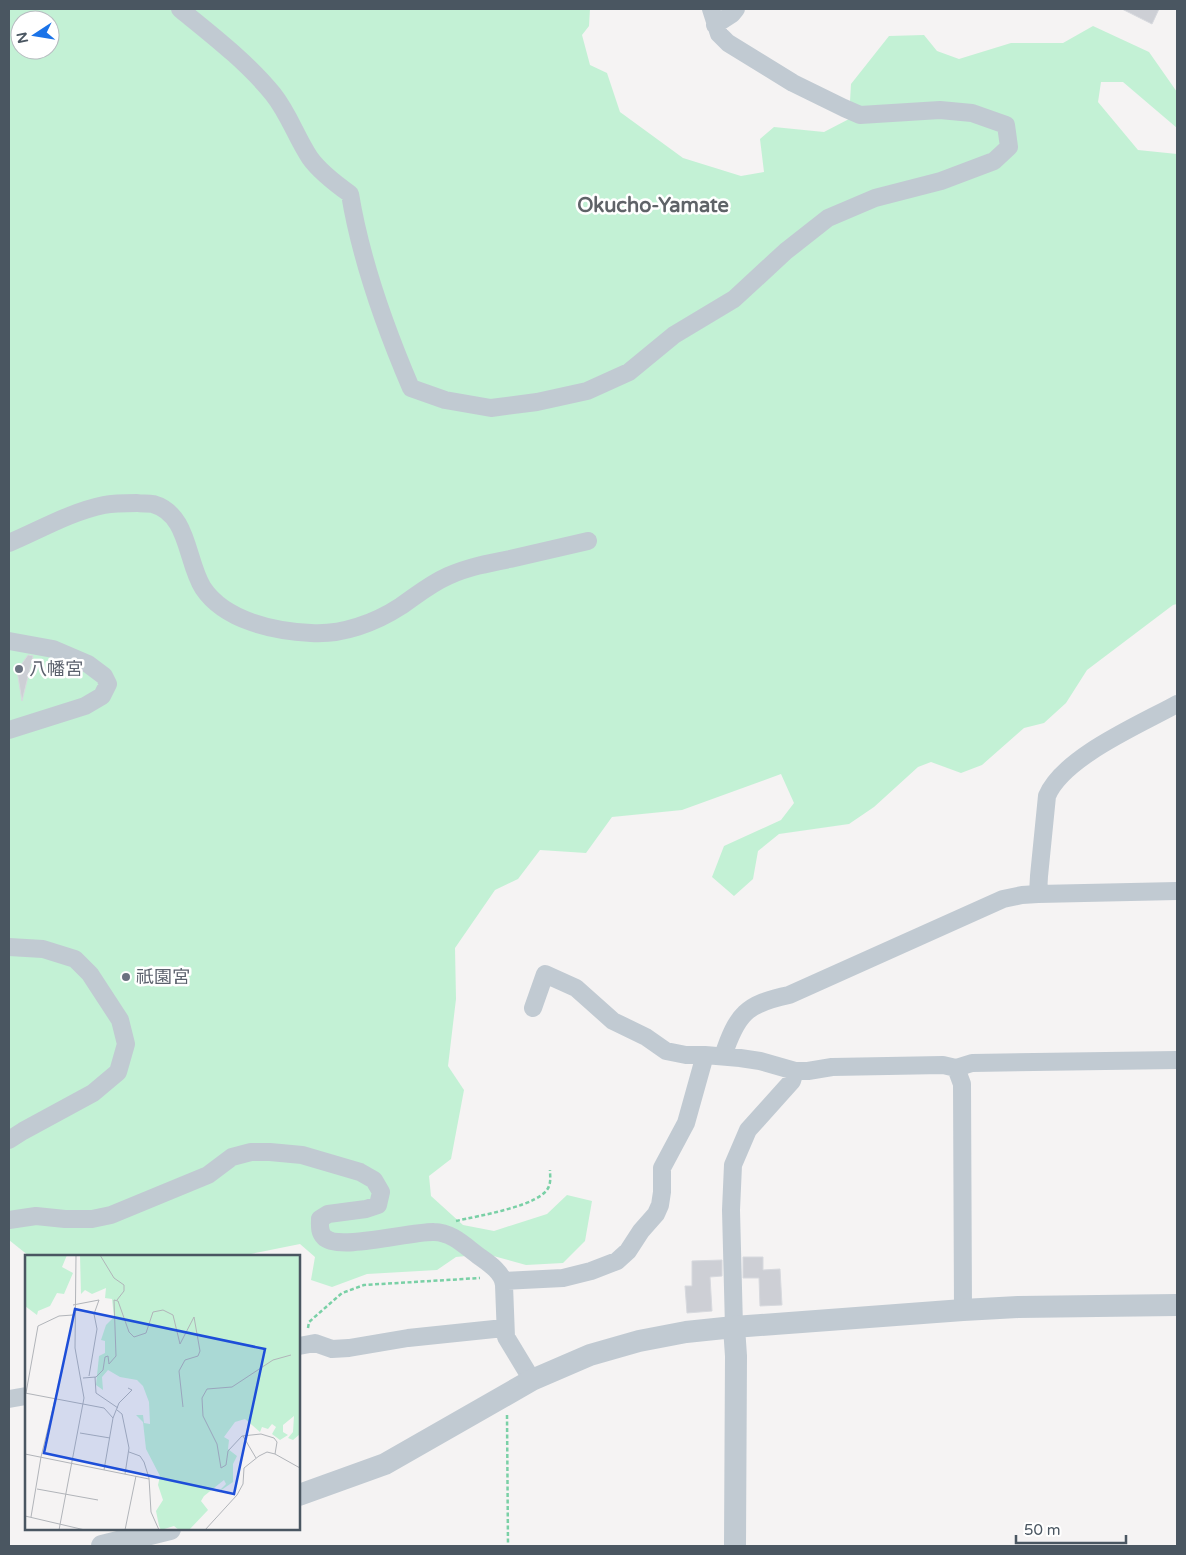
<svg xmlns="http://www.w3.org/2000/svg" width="1186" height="1555" font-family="'Varela Round','Noto Sans JP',sans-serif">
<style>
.green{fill:#c3f1d5;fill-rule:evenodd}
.building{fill:#cdcfd5;stroke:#d7d9de}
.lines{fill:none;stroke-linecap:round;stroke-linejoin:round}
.path{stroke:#7ad0a6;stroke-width:2.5;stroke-dasharray:4 2.5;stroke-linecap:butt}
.minor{stroke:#c1cad2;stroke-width:18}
.tertiary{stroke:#c1cad2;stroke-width:22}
.worship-dot{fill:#6b7280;stroke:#fff;stroke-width:2}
.labels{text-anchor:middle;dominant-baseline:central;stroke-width:5;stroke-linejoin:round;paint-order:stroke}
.worship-label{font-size:18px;fill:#5b616d;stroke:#fff;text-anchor:start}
.quarter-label{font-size:20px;font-weight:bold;fill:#5f6368;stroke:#fff}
.inset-road{fill:none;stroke:#b1b4b9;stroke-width:1}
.view{fill:#1d4ed8;fill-opacity:0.15;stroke:#1d4ed8;stroke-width:2.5}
.inset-edge{fill:none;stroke:#4a5661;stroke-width:2.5}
</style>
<rect width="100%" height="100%" fill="#f5f3f3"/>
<path class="green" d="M9 9H590L589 26 582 35 590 65 607 73 620 112 683 158 741 176 764 172 760 139 774 127 824 132 849 119 851 84 889 36 924 35 937 51 959 59 1011 43H1063L1093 26 1149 52 1177 92V128L1123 82H1101L1098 102 1138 150 1177 154V604L1173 605 1087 670 1066 703 1044 723 1024 728 982 765 961 773 931 762 918 767 874 807 849 824 779 834 758 851 753 879 734 896 712 877 724 846 781 820 794 803 781 774 682 810 612 817 586 853 540 850 518 879 495 890 455 948 456 999 448 1066 464 1090 451 1159 429 1176 431 1196 463 1225 494 1231 547 1214 567 1195 592 1201 585 1241 563 1263 526 1265 486 1254 456 1257 437 1270 367 1274 332 1287 311 1280 315 1257 300 1244 241 1256H29L9 1240ZM20 20H50V50H20Z"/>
<path class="building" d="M1122 9H1159L1152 24Z
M28 655 33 656 22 701 16 664 21 665Z
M743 1257H763V1270L780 1269 782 1305 760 1306 759 1278H743Z
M722 1260V1276L710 1277 712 1311 687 1313 685 1286H692V1261Z"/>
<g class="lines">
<path class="path" d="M456 1221C476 1216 543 1206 549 1186 551 1181 550 1175 550 1170
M308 1328 309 1322 342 1293 364 1285 480 1278
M507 1415 508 1546"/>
<path class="minor" d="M180 9C212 35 247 62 273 94 289 114 296 137 310 158 320 172 336 184 350 194 361 261 384 325 411 388L445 400 491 408 537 402 587 391 629 372 674 335 734 299 786 251 828 218 875 198 941 181 994 161 1009 147 1006 125 972 113 940 110 860 115 844 108 793 83 728 43 719 34 711 9
M715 25 732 14 736 9
M9 543C40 530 70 512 104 505 114 503 126 503 137 503 142 504 148 503 153 504 189 514 186 561 203 588 225 621 274 631 311 633 342 635 375 623 401 606 417 595 430 584 448 576 468 567 489 563 510 559 536 553 562 547 588 541
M9 641 53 649 88 664 104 676 108 684 102 696 85 706 9 730
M1038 894 1039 876 1047 796C1063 757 1141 724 1177 704
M9 947 43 949 75 959 90 974 120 1020 126 1044 118 1072 93 1093 23 1131 9 1140
M533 1008 545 974 576 988 613 1021 646 1037 666 1051 686 1055H705L740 1058 760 1061 795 1071H808L832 1067 943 1065 956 1068 972 1063 1177 1060
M723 1056C737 1014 746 1004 789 995L1003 899 1022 895 1038 894 1177 891
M956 1068 962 1084 963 1310
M9 1220 36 1216 65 1219H92L111 1215 208 1175 232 1157 251 1152H270L302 1155 360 1172 374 1180 381 1192 378 1205 366 1209 328 1214 320 1219C320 1226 319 1232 324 1237 338 1252 411 1231 434 1232 452 1232 466 1247 480 1257 490 1264 503 1273 504 1285L506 1337 532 1380
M504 1281 563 1278 591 1271 617 1261 628 1251 641 1231 656 1214 660 1205 662 1192V1168L686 1123 705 1055
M734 1327 731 1210 733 1165 748 1130 792 1081 795 1071
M299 1346 315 1343 332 1349 349 1348 408 1338 504 1328
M9 1399 26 1396"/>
<path class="tertiary" d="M734 1327 736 1356 735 1546
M299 1495 385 1464 532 1380 590 1355 639 1341 686 1332 734 1327 963 1310 1018 1307 1177 1305
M102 1546 170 1529"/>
</g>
<g class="worship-dot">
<circle cx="19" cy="669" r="5"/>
<circle cx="126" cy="977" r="5"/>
</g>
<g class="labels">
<g class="worship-label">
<text x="29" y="669">八幡宮</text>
<text x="136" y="977">祇園宮</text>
</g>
<g class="quarter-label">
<text x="653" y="206">Okucho-Yamate</text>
</g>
</g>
<g transform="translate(25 1255)">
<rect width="275" height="275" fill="#f5f3f3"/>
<path d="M0 0H42L37 12 48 18 39 39 32 38 25 51 13 56 12 60 0 51ZM55 0H275V179L268 185 263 183 268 177 269 161 258 170V177L263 180 255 185 247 179 251 172 247 169 243 174 237 172 235 177 220 164 210 167 199 182 204 185 203 194 212 201 208 209V227L192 238 201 229 199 225 179 241 176 246 183 255 164 275H154L149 271 136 275 134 271 131 256 138 245 133 230 135 221 121 194 118 167 111 160H118L119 168 125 169 124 147 118 131 112 125 95 122 83 115 77 122 78 135 71 130 74 101 80 98V86L76 85 81 70 89 62 87 44 80 43 81 33 67 39 60 35 56 39Z" fill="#c3f1d5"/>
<path class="inset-road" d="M75 0 89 23 99 30V36L92 45M48 50 74 45 69 59 72 74 64 121M70 122 71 138 93 153M58 123 71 122 78 115 80 102 83 101 84 109 91 101 89 45 93 46 104 77 109 82 121 78 128 57 138 55 148 60 155 89 169 62 175 96 173 101 160 105 154 116 158 152M0 138 79 153 88 163M1 138 13 71 34 61 48 60M92 155 97 159 104 193 100 219M55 178 85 183M218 181 231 203M104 197 115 201 119 207 124 223 126 257 134 275M0 199 124 224M250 199 252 187 249 183 236 179 217 181 203 196 201 210 196 213 192 189 178 161 177 143 182 134 207 132 248 105 266 100M79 215 88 163 94 148 107 135 103 133M12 234 73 245M0 261 60 275M6 262 16 202 37 116M34 275 59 143 50 93 51 0M100 275 111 221M180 275 212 240 218 229 219 213 234 201 242 197 250 199 275 213"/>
<path class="view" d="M50 54 240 94 209 239 19 198Z"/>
<rect width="275" height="275" class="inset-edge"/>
</g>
<rect width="1186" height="1555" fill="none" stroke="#4a5661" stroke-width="20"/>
<g transform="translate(35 35) rotate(258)"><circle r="24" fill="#ffffff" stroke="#b7bbc0"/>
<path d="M0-4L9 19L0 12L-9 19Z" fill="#1a73e8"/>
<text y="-8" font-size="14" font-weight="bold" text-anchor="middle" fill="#4a5661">N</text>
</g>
<path d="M1016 1535v8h110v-8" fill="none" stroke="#4a5661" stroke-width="2.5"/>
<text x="1024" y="1535" font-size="15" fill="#4a5661" stroke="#ffffff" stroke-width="4" paint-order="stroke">50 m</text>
</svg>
